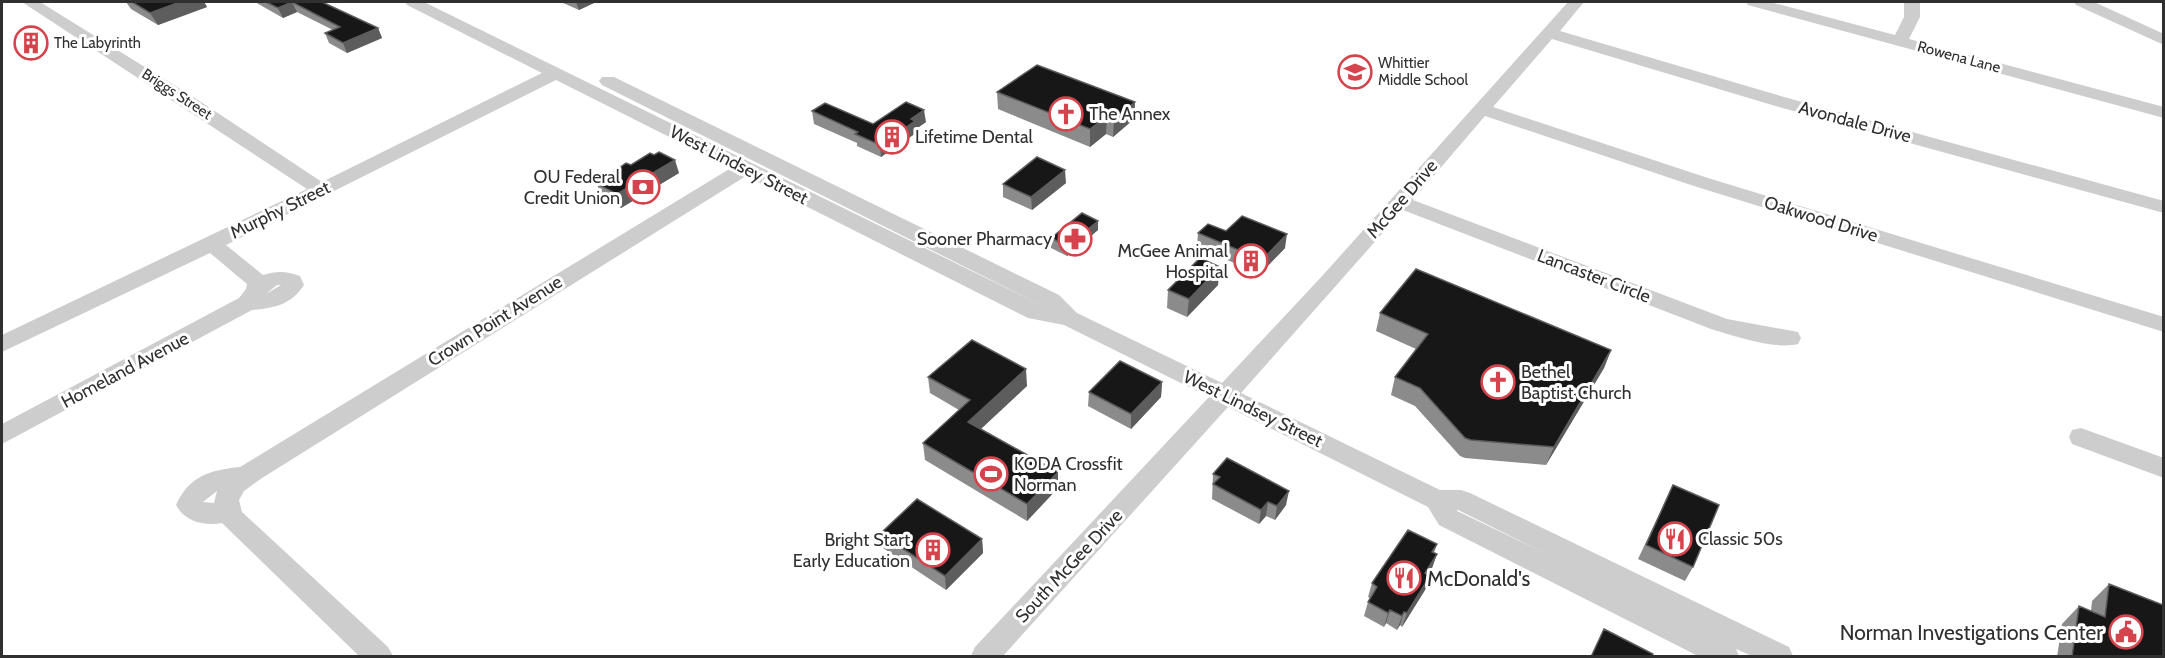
<svg xmlns="http://www.w3.org/2000/svg" width="2165" height="658" font-family="Cabin,sans-serif">
<style>
.lines{fill:none;stroke-linecap:round;stroke-linejoin:round}
.minor{fill:#cdcdcd;fill-rule:evenodd}
.wall{fill:#8b8b8b}
.shaded-wall{fill:#5d5d5d}
.building{fill:#171717;stroke:#5d5d5d;stroke-width:1.5}
.labels{text-anchor:middle;dominant-baseline:central;stroke-width:6;stroke-linejoin:round;paint-order:stroke}
.far-poi-label{font-size:15px;fill:#303030;stroke:#fff;text-anchor:start}
.far-street-label{font-size:15px;fill:#303030;stroke:#fff}
.poi-label{font-size:18px;fill:#303030;stroke:#fff;text-anchor:start}
.street-label{font-size:18px;fill:#303030;stroke:#fff}
.near-poi-label{font-size:21px;fill:#303030;stroke:#fff;text-anchor:start}
</style>
<rect width="100%" height="100%" fill="#fff"/>
<g class="lines">
<path class="minor" d="M22 2H40L198 100 322 182 542 73 407 5 405 2H424L1045 307 602 85 599 81 602 77H614L1059 295 1077 313 1222 383 1323 275 1568 2H1584L1560 31 1784 97 2164 201V213L1772 105 1552 39 1493 107 1708 178 2164 317V332L1694 186 1485 116 1413 200 1727 319 1798 332 1801 338 1798 344C1774 350 1735 336 1711 329L1403 210 1241 393 1440 490H1461L1470 493 1789 647 1793 656H1752L1736 649 1739 656H1698L1439 525 1428 507 1228 407 1003 656H971L975 647 1209 397 1064 325 1028 318 746 176 262 478 244 491 239 500 242 512 388 647 393 656H359L222 523C204 526 185 522 176 505 189 476 210 470 240 467L731 168 556 80 226 245 263 275C277 271 286 271 300 276L304 285C291 305 274 308 252 310L2 444V424L239 298 246 289 247 284 210 253 2 352V335L307 189ZM277 285H281L266 294ZM217 491 214 503 203 502ZM1457 510H1458L1549 555 1457 511Z
M1746 2H1770L1895 35 1904 17V2H1920V17L1909 39 2164 107V118L1748 5Z
M2074 2H2094L2164 34V45L2076 5Z
M2081 428 2164 458V478L2072 444 2069 437 2072 430Z"/>
</g>
<path class="wall" d="M126 2H204L207 7 158 25 131 9Z
M255 2H322L378 28 382 38 347 53 329 43 325 33 333 30 297 12 283 18Z
M561 2H596L579 10Z
M997 92 1135 102 1134 119 1113 137 1106 134 1090 147 998 109Z
M812 111 873 124 926 122 916 129V133L881 157 857 146V143L814 124Z
M631 165 679 173 621 208 601 197 597 184Z
M1066 183 1032 210 1003 197V184Z
M1098 221V230L1067 256 1051 248V238Z
M1198 233 1285 248 1260 274 1197 247Z
M1218 285 1187 317 1167 308 1168 290Z
M1380 313 1611 350 1604 368 1546 465 1465 458 1460 456 1415 406 1391 395 1395 377 1416 349 1376 331Z
M928 377 1027 386 981 429 1058 472V488L1027 521 925 460 923 443 959 410 930 393Z
M1162 382 1161 397 1131 429 1088 406 1089 392Z
M1213 474 1286 505 1275 520 1266 516 1259 524 1212 499Z
M1673 485 1693 567 1685 581 1638 559Z
M880 534 982 539 983 553 946 590 883 548Z
M1437 544 1434 553 1437 554 1432 568 1428 575 1430 576 1425 590 1402 627 1400 625 1397 630 1386 623 1384 627 1364 616 1368 602 1370 598 1368 597 1372 583Z
M2109 584 2163 657H2057L2062 624 2079 606 2091 611 2092 601Z"/>
<path class="shaded-wall" d="M180 2H204L207 7 158 25 150 13Z
M292 2 297 12 283 18 278 8Z
M576 2H596L579 10Z
M378 28 382 38 347 53 343 43Z
M1135 102 1134 119 1113 137 1114 119Z
M924 110 926 122 916 129V133L881 157 880 145 911 119Z
M1107 116 1106 134 1090 147V129Z
M675 160 679 173 621 208 617 194Z
M1065 170 1066 183 1032 210 1031 197Z
M1098 221V230L1067 256V246Z
M1287 234 1285 248 1260 274 1262 260Z
M1220 267 1218 285 1187 317 1189 299Z
M1611 350 1604 368 1546 465 1554 447Z
M1026 369 1027 386 970 439 968 422Z
M1162 382 1161 397 1131 429V414Z
M1058 472V488L1027 521V504Z
M1289 491 1286 505 1275 520 1277 506Z
M1268 502 1266 516 1259 524 1261 510Z
M982 539 983 553 946 590 945 576Z
M1437 554 1432 568 1420 587 1425 573Z
M1430 576 1425 590 1402 627 1407 613Z
M1390 610 1386 623 1384 627 1388 613Z
M1404 612 1400 625 1397 630 1402 616Z"/>
<path class="building" d="M132 2H180L150 13Z
M266 2H322L378 28 343 43 325 33 340 27 292 2 278 8Z
M1037 65 1135 102 1114 119 1107 116 1090 129 997 92Z
M906 102 924 110 911 119 915 121 880 145 855 134 858 132 812 111 825 103 873 124Z
M659 152 675 160 617 194 597 184 626 163 631 165 650 153 654 155Z
M1037 157 1065 170 1031 197 1003 184Z
M1082 213 1098 221 1067 246 1051 238Z
M1242 216 1287 234 1262 260 1198 233 1208 224 1226 231Z
M1200 258 1220 267 1189 299 1168 290Z
M1416 269 1611 350 1554 447 1471 440 1465 438 1420 388 1395 377 1428 334 1380 313Z
M972 340 1026 369 968 422 1058 472 1027 504 923 443 970 400 928 377Z
M1120 361 1162 382 1131 414 1089 392Z
M1227 458 1289 491 1277 506 1268 502 1261 510 1213 484 1220 477 1213 474Z
M1673 485 1719 505 1693 567 1646 545Z
M917 499 982 539 945 576 880 534Z
M1408 530 1437 544 1432 552 1437 554 1425 573 1430 576 1407 613 1404 612 1402 616 1390 610 1388 613 1368 602 1377 587 1372 583Z
M2109 584 2163 605V657H2072L2079 606 2105 617Z
M1604 629 1653 654 1651 657H1591Z"/>
<defs>
<g id="building-ring" transform="scale(1.725)"><circle r="9.5" fill="#fff" stroke="#d5444c" stroke-width="1.5"/><path d="M-4-6H4V6H1V3H-1V6H-4ZM-2.5-4.3h1.7v1.8h-1.7ZM.8-4.3h1.7v1.8H.8ZM-2.5-1h1.7V.8h-1.7ZM.8-1h1.7V.8H.8Z" fill="#d5444c"/></g>
<g id="school-ring" transform="scale(1.725)"><circle r="9.5" fill="#fff" stroke="#d5444c" stroke-width="1.5"/><path d="M0-5L7-2L0 1L-7-2ZM-4 1L0 2.5L4 1V4Q0 6-4 4Z" fill="#d5444c"/></g>
<g id="church-ring" transform="scale(1.725)"><circle r="9.5" fill="#fff" stroke="#d5444c" stroke-width="1.5"/><path d="M-1.2-6h2.4v3.5h3.3v2.4h-3.3V6h-2.4V-.1h-3.3v-2.4h3.3Z" fill="#d5444c"/></g>
<g id="bank-ring" transform="scale(1.725)"><circle r="9.5" fill="#fff" stroke="#d5444c" stroke-width="1.5"/><path d="M-6-4H6V4H-6ZM0-2.3a2.3 2.3 0 1 0 0 4.6a2.3 2.3 0 1 0 0-4.6Z" fill="#d5444c"/></g>
<g id="pharmacy-ring" transform="scale(1.725)"><circle r="9.5" fill="#fff" stroke="#d5444c" stroke-width="1.5"/><path d="M-2-6h4v4h4v4h-4v4h-4v-4h-4v-4h4Z" fill="#d5444c"/></g>
<g id="stadium-ring" transform="scale(1.725)"><circle r="9.5" fill="#fff" stroke="#d5444c" stroke-width="1.5"/><path d="M0-5a6.5 5 0 1 0 0 10a6.5 5 0 1 0 0-10ZM-3.5-1.8h7v3.6h-7Z" fill="#d5444c"/></g>
<g id="restaurant-ring" transform="scale(1.725)"><circle r="9.5" fill="#fff" stroke="#d5444c" stroke-width="1.5"/><path d="M-5-6h1v4h1v-4h1v4h1v-4h1v5L-1.5 .5V6h-2V.5L-5-1ZM5-6V6H3V1.5H1.5Q1.5-4 5-6Z" fill="#d5444c"/></g>
<g id="civic-ring" transform="scale(1.725)"><circle r="9.5" fill="#fff" stroke="#d5444c" stroke-width="1.5"/><path d="M-.6-6.5H3V-4.5H.6V-3L4-1V1h2V6H-6V1h2V-1L-.6-3ZM-1.2 2.5V6h2.4V2.5Z" fill="#d5444c"/></g>
</defs>
<g fill-rule="evenodd">
<use href="#building-ring" x="31" y="43"/>
<use href="#school-ring" x="1355" y="72"/>
<use href="#church-ring" x="1066" y="114"/>
<use href="#building-ring" x="892" y="137"/>
<use href="#bank-ring" x="643" y="187"/>
<use href="#pharmacy-ring" x="1075" y="239"/>
<use href="#building-ring" x="1251" y="261"/>
<use href="#church-ring" x="1498" y="382"/>
<use href="#stadium-ring" x="991" y="474"/>
<use href="#restaurant-ring" x="1675" y="539"/>
<use href="#building-ring" x="933" y="550"/>
<use href="#restaurant-ring" x="1404" y="578"/>
<use href="#civic-ring" x="2126" y="632"/>
</g>
<g class="labels">
<g class="far-poi-label">
<text x="54" y="43">The Labyrinth</text>
<text x="1378" y="63">Whittier<tspan x="1378" dy="17">Middle School</tspan></text>
</g>
<g class="far-street-label">
<text transform="translate(1959 57) rotate(15)">Rowena Lane</text>
<text transform="translate(177 94) rotate(33)">Briggs Street</text>
</g>
<g class="poi-label">
<text x="1089" y="114">The Annex</text>
<text x="915" y="137">Lifetime Dental</text>
<text x="620" y="177" text-anchor="end">OU Federal<tspan x="620" dy="21">Credit Union</tspan></text>
<text x="1052" y="239" text-anchor="end">Sooner Pharmacy</text>
<text x="1228" y="251" text-anchor="end">McGee Animal<tspan x="1228" dy="21">Hospital</tspan></text>
<text x="1521" y="372">Bethel<tspan x="1521" dy="21">Baptist Church</tspan></text>
<text x="1014" y="464">KODA Crossfit<tspan x="1014" dy="21">Norman</tspan></text>
<text x="1698" y="539">Classic 50s</text>
<text x="910" y="540" text-anchor="end">Bright Start<tspan x="910" dy="21">Early Education</tspan></text>
</g>
<g class="street-label">
<text transform="translate(1855 122) rotate(15)">Avondale Drive</text>
<text transform="translate(739 165) rotate(27)">West Lindsey Street</text>
<text transform="translate(1402 199) rotate(-49)">McGee Drive</text>
<text transform="translate(280 210) rotate(-26)">Murphy Street</text>
<text transform="translate(1821 219) rotate(17)">Oakwood Drive</text>
<text transform="translate(1594 276) rotate(21)">Lancaster Circle</text>
<text transform="translate(495 321) rotate(-32)">Crown Point Avenue</text>
<text transform="translate(125 370) rotate(-28)">Homeland Avenue</text>
<text transform="translate(1253 409) rotate(26)">West Lindsey Street</text>
<text transform="translate(1069 566) rotate(-47)">South McGee Drive</text>
</g>
<g class="near-poi-label">
<text x="1427" y="578">McDonald's</text>
<text x="2103" y="632" text-anchor="end">Norman Investigations Center</text>
</g>
</g>
<rect width="2165" height="658" fill="none" stroke="#303030" stroke-width="6"/>
</svg>
